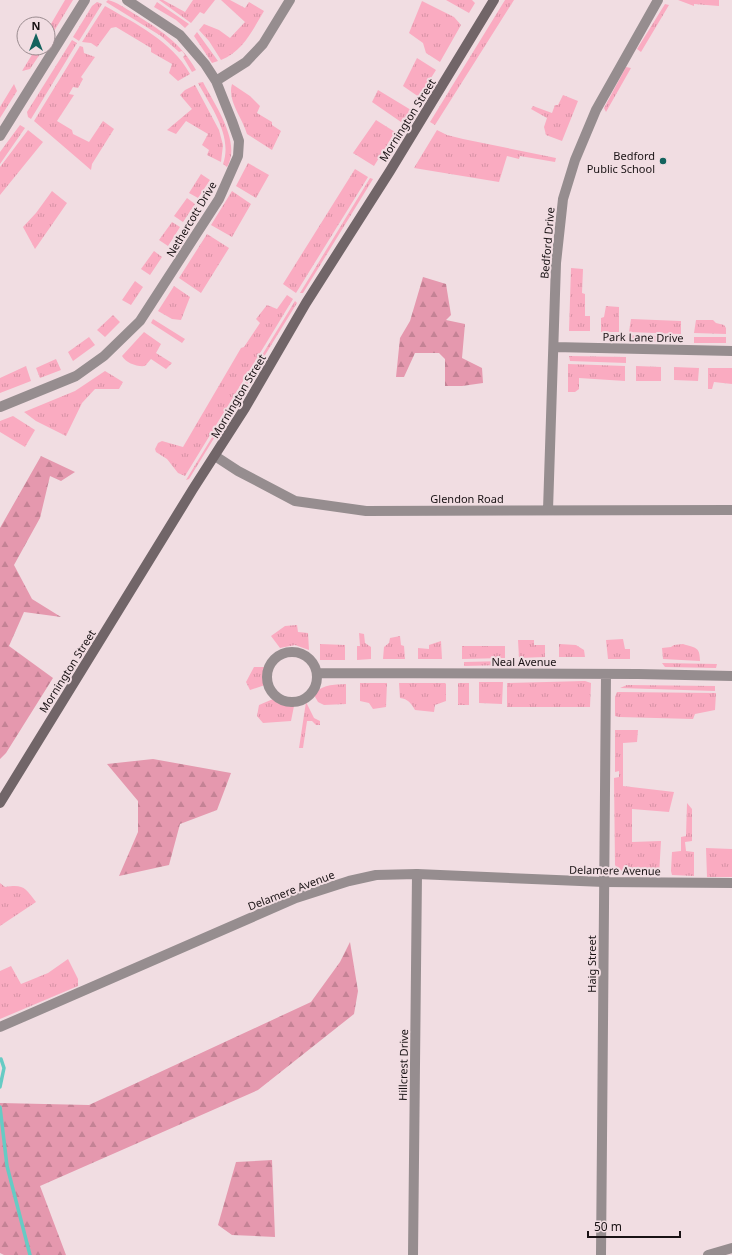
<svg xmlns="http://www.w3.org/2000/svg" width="732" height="1255" font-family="'Noto Sans',sans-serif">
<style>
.grass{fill:url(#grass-tufts)}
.forest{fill:url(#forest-firs)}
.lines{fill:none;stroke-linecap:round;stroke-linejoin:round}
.stream{stroke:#66cbc4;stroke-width:3.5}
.minor{stroke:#968d8f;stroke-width:10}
.tertiary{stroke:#968d8f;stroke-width:10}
.secondary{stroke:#716568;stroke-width:10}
.poi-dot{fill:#14635e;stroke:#f1dde2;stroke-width:1.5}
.labels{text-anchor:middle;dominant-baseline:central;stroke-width:4;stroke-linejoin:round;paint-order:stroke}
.street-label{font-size:11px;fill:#191214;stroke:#f1dde2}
.poi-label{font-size:11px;fill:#191214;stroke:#f1dde2;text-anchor:end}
</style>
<defs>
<pattern id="grass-tufts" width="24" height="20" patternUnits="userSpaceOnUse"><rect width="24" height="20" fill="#faabc1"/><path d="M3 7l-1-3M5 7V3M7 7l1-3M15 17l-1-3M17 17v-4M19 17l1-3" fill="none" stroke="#d692a5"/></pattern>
<pattern id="forest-firs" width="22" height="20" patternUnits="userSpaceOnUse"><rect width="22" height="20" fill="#e598ae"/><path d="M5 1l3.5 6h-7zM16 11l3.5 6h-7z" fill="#c48295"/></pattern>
</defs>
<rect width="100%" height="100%" fill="#f1dde2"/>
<path class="grass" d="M65 0H73L48 41V29Z
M108 0C117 2 125 8 133 13 159 29 181 43 196 70L192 72 183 57 185 55 182 51 179 52 161 36 106 2Z
M159 0H163L185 12 193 0H215L204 14 200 12 191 23Z
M221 0H230L245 8 249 2 264 11C252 31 243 51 221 60L209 41 199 30 204 24 219 30 230 38 245 22Z
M446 0H472L475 3 469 13Z
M505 0H514L435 125 430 122Z
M678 0H719V6L694 4V6Z
M422 1 454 17 461 25 440 62 426 53 423 43 409 33Z
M97 2 102 4 79 41 73 37 92 6Z
M157 2 189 24 185 28 176 20 154 7Z
M665 4 669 5 641 52 637 49Z
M105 6C136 24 172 41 190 74L178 81 169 73 172 64 151 52V48L116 27 111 28 97 47 91 43 82 42Z
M197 32 218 61 212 63 194 36Z
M72 40 77 43 31 119 28 117 27 112Z
M80 46 83 47 84 53 95 57 81 77 83 79 78 88 73 87 69 94 74 95 57 121 72 130 73 134 89 142 103 121 114 129 92 164 91 170 34 121Z
M36 48H44L30 69 22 71 33 53H36L38 50Z
M417 58 436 70 419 97 403 86Z
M626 67 631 68 606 112 604 108Z
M203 82C214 104 242 142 227 167L223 164C233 136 211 107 198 83Z
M14 84 17 91 0 118V107Z
M232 84 250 96 260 106 257 113 272 122V125L281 131 272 150 247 134C242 117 227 101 232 84Z
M195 85 219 130 223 145 221 162 207 155 209 150 202 145 208 134 186 121 176 134 167 130 192 109 180 95 185 90Z
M378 90 411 110 401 122 372 102Z
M563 95 578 101 562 141 546 135 544 127 547 118 531 109 533 106 552 113 555 105H558Z
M376 120 395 132 374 166 353 153Z
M20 125 25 128 0 164V152Z
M28 130 43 142 0 195V167Z
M437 130 447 135 463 139 556 158 555 162 520 156 519 159 507 156 499 182 414 168Z
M248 163 269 175 256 198 236 186Z
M355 169 368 177 296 293 283 284Z
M201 174 210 180 198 198 189 193Z
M370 178 373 179 303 293H300Z
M52 191 67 203 35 249 23 227 36 213Z
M232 191 251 204 232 237 211 225Z
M187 198 195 204 183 222 174 216Z
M172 222 180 227 168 246 159 240Z
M207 234 229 248 201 293 179 278Z
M154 251 162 257 150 275 141 269Z
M571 268 583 269 582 293 585 294V316H590V331H569Z
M135 281 143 287 131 305 122 300Z
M174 286 190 297 181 320 172 319 158 311Z
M287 295 293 299 185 476 178 473 167 459 156 452 155 449 158 443 162 441 183 447 241 348 244 347 260 323 256 319 267 305 277 309Z
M295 301 297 303 189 479 186 480Z
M606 306 619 307V332H601V318L604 317Z
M113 315 120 322 105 337 97 330Z
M153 319 185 339 182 343 151 323Z
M631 319 681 321V334L629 332Z
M696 320H713L716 323 724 325 726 328V334L694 333Z
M144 332 161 344 156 353 172 363 166 369 151 359 145 366C137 367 126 363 122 356Z
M630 335 682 337V342L629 341Z
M89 337 95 345 73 361 68 352Z
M694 337H726V343H694Z
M569 356 626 357V363L570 361Z
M56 359 61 370 40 378 36 368Z
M568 364 625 366V381L579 378V389L575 392H568Z
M26 366 31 381 0 393V378Z
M636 366 661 367V381H636Z
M674 367 699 368 698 381 674 380Z
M708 368H732V386V384L714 382 712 389H708Z
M105 371 123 382 119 389H95L82 403 66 436 36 421 24 412 75 391Z
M13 416 35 430 25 447 0 432V421Z
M297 625 298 632 308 633 309 650 295 645 280 648 271 636 285 626Z
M359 633 364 634 365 643 371 647V659L357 660V646H360Z
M400 636 401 645 404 646 405 659H383L384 647 389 643 390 638Z
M623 639 625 649H630V659H608L606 640Z
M518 640H534V645H545V657L519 658Z
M441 641 442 659H418V648L429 649V645Z
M320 644 345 645V660H320Z
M559 644 576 645 584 650 585 657H559Z
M683 644C695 648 700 646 700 661L663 659 662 648 671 647 674 645Z
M462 646H505V658L462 659Z
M505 661 504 665 464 666V662Z
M662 663 717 664 716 668 665 667Z
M254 667H265V685L250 690 246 682Z
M585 681 591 683 590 707H507V683Z
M479 682H503L502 704 479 703Z
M360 683H387L386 707 373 709 369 703 360 701Z
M399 683H445L446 684V701L435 705 434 712 415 710C411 703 408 699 400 698Z
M458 683H469V705H458Z
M346 684V704L324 705 318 702 314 695C322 684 333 685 346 684Z
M627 685 715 686V691L620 688Z
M617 692 716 693 715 710 695 714 693 719 619 717 615 716V697Z
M273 699 282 704 294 706 291 721 263 723 257 716 259 705Z
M306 702 314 718 320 721V725H316L312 721H307L303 748H299Z
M615 730H638L637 742 623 743V786L674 792 669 812 632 809V842L661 841 659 875C644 874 623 877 615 865L614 778 619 777V771L615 772Z
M687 803 692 809V841L685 842 686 851 694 852V876L672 875 671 871 672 852 681 851V837L686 836Z
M706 848 732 849V877H707Z
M0 883 5 887C24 884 25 888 36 902L0 926Z
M68 959 78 979V986L0 1019V971L11 966 21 984 48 973Z"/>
<path class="forest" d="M423 277 446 284 451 315 446 320 465 324 462 358 482 368 483 383 462 386H445V359L439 353H415L404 377H396L400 338 410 321Z
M41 456 75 472 61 481 50 476 40 518 14 565 32 599 61 617 24 612 9 646 53 678 6 753 0 759V528Z
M153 759 231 773 217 810 180 824 169 865 119 876 138 832V801L107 764Z
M350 942 358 991 354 1014 258 1090 40 1186 66 1255H4L0 1253V1103L89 1105 311 1002 340 962Z
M272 1160 275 1237 232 1235 218 1225 236 1162Z"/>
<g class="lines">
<path class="stream" d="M0 1087 4 1068 1 1059
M0 1107 7 1166 30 1255"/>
<path class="minor" d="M216 81 246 62 263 44 290 0
M0 136 85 0
M554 347 732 351
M0 407 76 376 104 356 140 321 219 199 238 156 239 141 232 121 216 81 205 64 180 35 127 0
M215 456 238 471 295 501 366 511 732 510
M548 510 556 263 563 199 575 160 596 110 658 0
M267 677a25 25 0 1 1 50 0a25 25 0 1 1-50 0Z
M317 673 638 674 732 676
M413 1255 417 874
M601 1255 606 674
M708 1255 732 1248"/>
<path class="tertiary" d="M0 1027 296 898 349 881 376 875 417 874 604 882 732 883"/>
<path class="secondary" d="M0 803 193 489 245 408 306 303 390 171 494 0"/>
</g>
<circle class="poi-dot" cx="663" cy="161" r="4"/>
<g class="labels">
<g class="street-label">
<text transform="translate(407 120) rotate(-58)">Mornington Street</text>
<text transform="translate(191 219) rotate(-59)">Nethercott Drive</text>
<text transform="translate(547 243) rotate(-85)">Bedford Drive</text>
<text transform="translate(643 337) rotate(1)">Park Lane Drive</text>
<text transform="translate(238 396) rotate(-59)">Mornington Street</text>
<text x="467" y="498">Glendon Road</text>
<text x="524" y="661">Neal Avenue</text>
<text transform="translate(67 671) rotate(-58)">Mornington Street</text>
<text transform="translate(615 870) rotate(1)">Delamere Avenue</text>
<text transform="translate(291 890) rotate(-21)">Delamere Avenue</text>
<text transform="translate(591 964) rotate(-90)">Haig Street</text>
<text transform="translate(403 1065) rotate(-89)">Hillcrest Drive</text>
</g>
<g class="poi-label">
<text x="655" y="155">Bedford<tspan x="655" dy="13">Public School</tspan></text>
</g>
</g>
<g transform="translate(36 36)"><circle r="19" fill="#f1dde2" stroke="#9b8c90"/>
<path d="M0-3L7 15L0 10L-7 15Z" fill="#14635e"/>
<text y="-6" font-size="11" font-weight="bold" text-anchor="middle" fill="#191214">N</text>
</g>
<path d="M588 1231v6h92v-6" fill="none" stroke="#191214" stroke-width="2"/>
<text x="594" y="1231" font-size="12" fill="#191214" stroke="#f1dde2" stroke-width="3" paint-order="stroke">50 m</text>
</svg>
